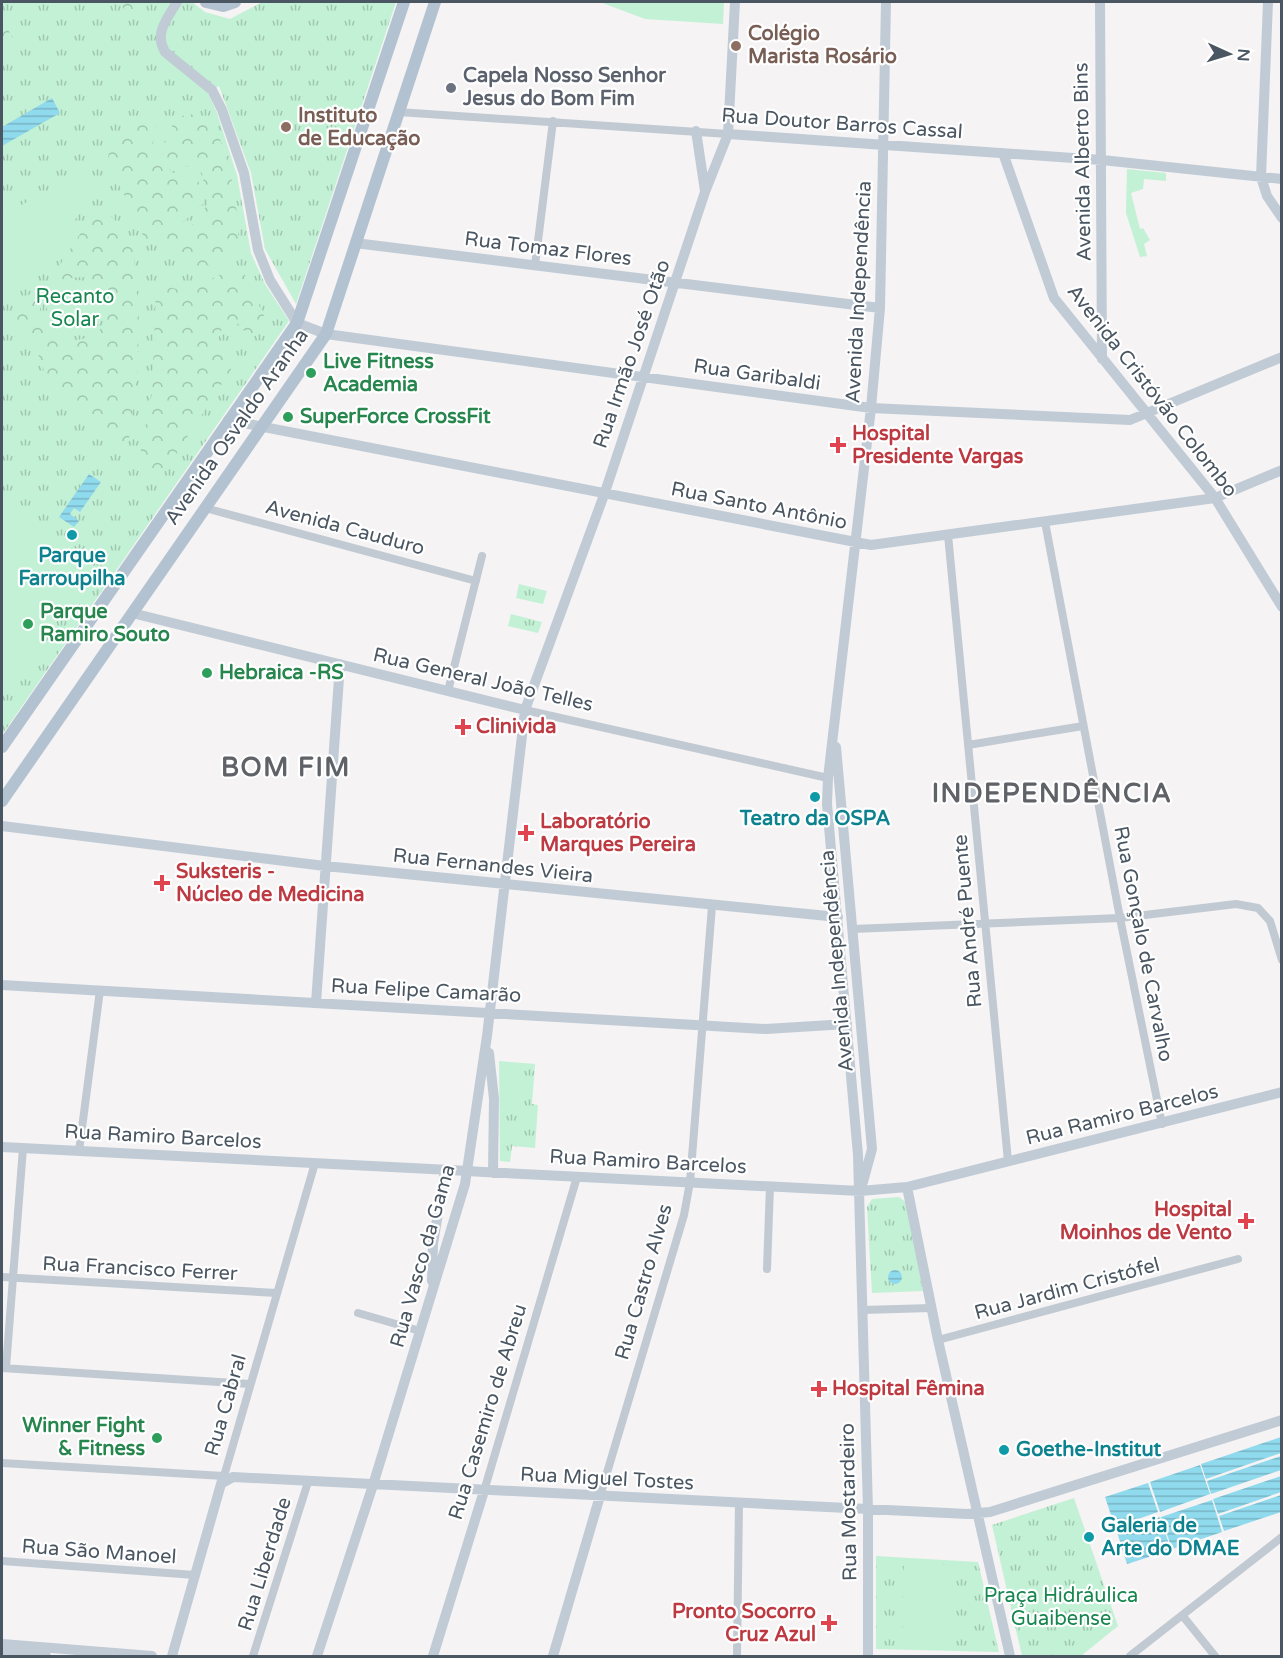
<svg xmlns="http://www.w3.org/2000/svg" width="1283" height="1658" font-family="'Varela Round',sans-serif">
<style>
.grass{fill:url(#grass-tufts)}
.forest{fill:url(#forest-crowns)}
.garden{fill:#c3f1d5}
.water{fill:url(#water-rules)}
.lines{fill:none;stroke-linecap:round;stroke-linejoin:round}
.street{stroke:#c1cad2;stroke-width:8}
.secondary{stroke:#c1cbd6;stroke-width:10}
.primary{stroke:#b3c2d1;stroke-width:12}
.secondary-bridge{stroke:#c1cbd6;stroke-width:10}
.education-dot{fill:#8d6e63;stroke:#fff;stroke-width:2}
.worship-dot{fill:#6b7280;stroke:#fff;stroke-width:2}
.leisure-dot{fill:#2e9e5b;stroke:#fff;stroke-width:2}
.health-dot{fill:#e0444e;stroke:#fff;stroke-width:2}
.culture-dot{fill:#0f9aa8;stroke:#fff;stroke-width:2}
.labels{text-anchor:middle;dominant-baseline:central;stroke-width:4.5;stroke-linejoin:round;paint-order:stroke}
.education-label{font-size:20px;font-weight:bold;fill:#785e54;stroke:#fff;text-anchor:start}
.worship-label{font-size:20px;font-weight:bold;fill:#5b616d;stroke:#fff;text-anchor:start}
.street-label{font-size:20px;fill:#4a5661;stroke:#fff}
.park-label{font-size:20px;fill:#17864f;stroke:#fff}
.leisure-label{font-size:20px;font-weight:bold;fill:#27864d;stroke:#fff;text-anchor:start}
.health-label{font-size:20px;font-weight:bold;fill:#be3a42;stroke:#fff;text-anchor:start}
.culture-label{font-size:20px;font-weight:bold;fill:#0d838f;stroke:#fff}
.district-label{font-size:26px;font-weight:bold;letter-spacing:1.5px;fill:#5f6368;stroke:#fff}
</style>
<defs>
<pattern id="grass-tufts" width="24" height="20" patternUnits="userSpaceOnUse" patternTransform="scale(1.5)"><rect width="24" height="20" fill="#c3f1d5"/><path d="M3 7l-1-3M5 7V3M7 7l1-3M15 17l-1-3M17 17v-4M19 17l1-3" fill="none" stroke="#a0c6b0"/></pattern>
<pattern id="forest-crowns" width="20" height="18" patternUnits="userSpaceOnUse" patternTransform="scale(1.5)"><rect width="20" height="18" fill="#c3f1d5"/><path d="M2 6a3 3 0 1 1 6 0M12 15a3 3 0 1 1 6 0" fill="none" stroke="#a0c6b0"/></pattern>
<pattern id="water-rules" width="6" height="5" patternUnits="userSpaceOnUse" patternTransform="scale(1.5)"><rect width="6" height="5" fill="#90daee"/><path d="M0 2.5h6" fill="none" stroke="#78b4c4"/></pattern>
</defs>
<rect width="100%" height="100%" fill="#f5f3f3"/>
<path class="grass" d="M2 2H192L205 12 230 19 262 2H396L296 304 265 249 251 173 219 86 208 93 217 113 237 175 251 253 265 284 289 321 2 735Z
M519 584 547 591 543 604 516 598Z
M511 614 542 622 538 633 508 626Z
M499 1061 535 1064 532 1104 538 1105 535 1148 512 1146 510 1162 500 1161Z
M899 1197 907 1203 923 1291 872 1293 867 1207 872 1199Z
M1074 1498 1118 1626 1081 1656H1022L992 1525Z
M876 1556 978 1562 999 1652 876 1649Z"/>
<path class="forest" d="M120 2H142L141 13 136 16 126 13Z
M2 26 7 28 15 42 12 52 2 58Z
M194 114C198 117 206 119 210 123 229 141 241 223 238 248L222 261 191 271 174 260 164 243 160 246 146 242 117 180 107 165 109 152 143 118H152L157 125 152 147 172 173 186 172 197 176 204 203 180 225H192L208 204 202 173 190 166 173 167 167 161 165 143 176 117Z
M95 211 110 214 134 252V276L139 307 138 368 128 446 124 453 113 449 46 376 35 346 14 320 13 310 40 284 47 288C45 296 39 305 40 314 50 361 128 339 104 292 100 284 90 278 82 277 74 277 66 280 58 279L56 271Z
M229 271 244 273 264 316 258 332 248 335 237 323 223 326 216 345 230 361 231 370 163 474 155 476 142 468 139 460 152 393 156 290 165 286 184 291Z"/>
<path class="garden" d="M600 2H724L723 24 645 19Z
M1127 169 1166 173V181L1144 179 1143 189 1131 193 1140 229 1143 228 1150 240 1144 244 1147 256 1140 257 1126 213Z
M84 170C85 177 86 186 85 193 75 235 37 282 2 304V216Z
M47 308a28 28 0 1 1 56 0a28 28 0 1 1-56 0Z
M2 511 49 533 63 549 74 597 7 692 2 688Z
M503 1079 528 1080 527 1097 502 1096Z
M904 1563 952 1565 951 1589 903 1588Z
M903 1592 950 1593V1618L902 1617Z
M903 1622 950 1624 949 1648 902 1646Z"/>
<path class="water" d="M52 98 60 113 2 146V127Z
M89 474 101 482 80 512 74 508 70 514 79 521 74 527 59 517Z
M888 1277a7 7 0 1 1 14 0a7 7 0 1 1-14 0Z
M1281 1437V1453L1206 1479 1201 1464Z
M1281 1456V1470L1211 1494 1207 1481Z
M1200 1465 1210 1494 1160 1512 1150 1482Z
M1281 1476V1492L1218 1514 1213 1499Z
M1148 1483 1158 1512 1115 1527 1105 1497Z
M1281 1495V1512L1224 1531 1219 1516Z
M1212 1500 1222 1532 1172 1549 1161 1517Z
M1160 1517 1171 1550 1127 1564 1117 1532Z"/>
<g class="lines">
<path class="street" d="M398 112 728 134
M535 265 553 121
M205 508 476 581
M1045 522 1120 918 1162 1124
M948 535 1008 1161
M448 691 482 556
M525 710 828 778
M968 745 1083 726
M853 929 1120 918 1236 904 1258 908 1270 921 1282 960
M79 1151 100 990
M767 1269 770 1186
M2 1277 277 1293
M863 1310 931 1308
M358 1313 420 1331
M938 1340 1238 1259
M2 1368 250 1384
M6 1368 23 1148
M2 1463 224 1476 315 1163
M484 1491 577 1177
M600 1496 684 1215 690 1182 712 906
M2 1561 195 1575
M1182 1615 1215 1656
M253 1656 308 1482
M737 1656 739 1503
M1130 1656 1282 1537"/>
<path class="secondary" d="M177 2C167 19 154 33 165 52L212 90 222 110 244 173 258 250 270 280 297 323 326 334 871 408 1130 420 1282 357
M1100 2 1102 359
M1268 2 1261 177 1267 196 1282 218
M696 131 705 191
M728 134 1102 160 1282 179
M1003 153 1054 298 1215 498 1282 607
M355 243 880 308
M228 420 871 545 1215 498 1282 470
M132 613 525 710
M836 747 872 1149 863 1182
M2 826 325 866 838 917
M2 985 766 1029 847 1024
M316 1003 340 664
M489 1053 494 1099 493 1173
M2 1147 450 1170
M484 1172 860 1191 907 1187 1282 1092
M907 1187 938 1340 1010 1656
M432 1281 433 1244 445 1170
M222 1483 233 1477 967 1514 990 1512 1282 1420
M2 1644 152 1656
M2 1654 46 1656
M172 1656 223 1477
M317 1656 373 1485 465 1184 487 1036 525 710 604 495 705 192 728 134 735 2
M433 1656 484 1491
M553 1656 600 1496
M868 1656V1510L858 1155 827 804 828 778 871 408 880 308 886 2"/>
<path class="primary" d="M206 2 223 6 235 2
M2 747 297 323 404 2
M2 801 326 334 435 2"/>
<path class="secondary-bridge" d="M450 1170 484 1172"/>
</g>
<g class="education-dot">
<circle cx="736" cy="46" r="6"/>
<circle cx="286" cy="127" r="6"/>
</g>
<circle class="worship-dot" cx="451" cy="88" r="6"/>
<g class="leisure-dot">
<circle cx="311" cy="373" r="6"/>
<circle cx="288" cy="417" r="6"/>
<circle cx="28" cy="624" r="6"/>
<circle cx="207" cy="673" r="6"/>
<circle cx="157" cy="1438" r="6"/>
</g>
<g class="health-dot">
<path d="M835 436h6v6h6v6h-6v6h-6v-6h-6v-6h6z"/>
<path d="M460 718h6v6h6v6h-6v6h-6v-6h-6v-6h6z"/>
<path d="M523 824h6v6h6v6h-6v6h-6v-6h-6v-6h6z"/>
<path d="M159 874h6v6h6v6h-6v6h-6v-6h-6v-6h6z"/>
<path d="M1243 1212h6v6h6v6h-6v6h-6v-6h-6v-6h6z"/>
<path d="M816 1380h6v6h6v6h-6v6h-6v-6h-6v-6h6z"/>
<path d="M826 1614h6v6h6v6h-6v6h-6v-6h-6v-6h6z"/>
</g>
<g class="culture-dot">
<circle cx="72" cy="535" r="6"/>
<circle cx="815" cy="797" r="6"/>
<circle cx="1004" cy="1450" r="6"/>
<circle cx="1089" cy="1537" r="6"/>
</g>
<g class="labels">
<g class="education-label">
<text x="748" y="34">Colégio<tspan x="748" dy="23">Marista Rosário</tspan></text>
<text x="298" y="116">Instituto<tspan x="298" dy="23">de Educação</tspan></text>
</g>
<g class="worship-label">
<text x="463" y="76">Capela Nosso Senhor<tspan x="463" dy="23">Jesus do Bom Fim</tspan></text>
</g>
<g class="street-label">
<text transform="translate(842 124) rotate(4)">Rua Doutor Barros Cassal</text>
<text transform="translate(1083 162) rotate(-91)">Avenida Alberto Bins</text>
<text transform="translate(548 249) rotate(7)">Rua Tomaz Flores</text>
<text transform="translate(859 292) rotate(-87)">Avenida Independência</text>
<text transform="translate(632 354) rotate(-71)">Rua Irmão José Otão</text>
<text transform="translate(757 375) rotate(8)">Rua Garibaldi</text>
<text transform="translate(1152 391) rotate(52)">Avenida Cristóvão Colombo</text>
<text transform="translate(237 427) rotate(-55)">Avenida Osvaldo Aranha</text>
<text transform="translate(759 506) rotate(11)">Rua Santo Antônio</text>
<text transform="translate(345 528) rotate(15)">Avenida Cauduro</text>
<text transform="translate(483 680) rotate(13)">Rua General João Telles</text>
<text transform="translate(493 866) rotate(6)">Rua Fernandes Vieira</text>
<text transform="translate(968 921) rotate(-95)">Rua André Puente</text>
<text transform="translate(1143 944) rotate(79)">Rua Gonçalo de Carvalho</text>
<text transform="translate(837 961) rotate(-95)">Avenida Independência</text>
<text transform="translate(426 991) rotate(3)">Rua Felipe Camarão</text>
<text transform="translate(1122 1115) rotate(-14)">Rua Ramiro Barcelos</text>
<text transform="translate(163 1137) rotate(3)">Rua Ramiro Barcelos</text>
<text transform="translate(648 1162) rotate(3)">Rua Ramiro Barcelos</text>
<text transform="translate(423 1256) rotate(-74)">Rua Vasco da Gama</text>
<text transform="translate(140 1269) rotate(3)">Rua Francisco Ferrer</text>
<text transform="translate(644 1282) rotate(-74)">Rua Castro Alves</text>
<text transform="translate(1067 1289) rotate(-15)">Rua Jardim Cristófel</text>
<text transform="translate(226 1405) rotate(-74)">Rua Cabral</text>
<text transform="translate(488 1412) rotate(-73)">Rua Casemiro de Abreu</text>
<text transform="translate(607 1479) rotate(3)">Rua Miguel Tostes</text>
<text transform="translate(849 1502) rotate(-91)">Rua Mostardeiro</text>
<text transform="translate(99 1552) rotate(4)">Rua São Manoel</text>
<text transform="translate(265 1564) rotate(-73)">Rua Liberdade</text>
</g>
<g class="park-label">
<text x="75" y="297">Recanto<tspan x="75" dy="23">Solar</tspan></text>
<text x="1061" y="1596">Praça Hidráulica<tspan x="1061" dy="23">Guaibense</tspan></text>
</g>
<g class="leisure-label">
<text x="323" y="362">Live Fitness<tspan x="323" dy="23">Academia</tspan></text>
<text x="300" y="417">SuperForce CrossFit</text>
<text x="40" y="612">Parque<tspan x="40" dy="23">Ramiro Souto</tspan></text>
<text x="219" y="673">Hebraica -RS</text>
<text x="145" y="1426" text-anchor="end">Winner Fight<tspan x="145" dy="23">&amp; Fitness</tspan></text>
</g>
<g class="health-label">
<text x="852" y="434">Hospital<tspan x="852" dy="23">Presidente Vargas</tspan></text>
<text x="476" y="727">Clinivida</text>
<text x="540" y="822">Laboratório<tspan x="540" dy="23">Marques Pereira</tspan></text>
<text x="176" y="872">Suksteris -<tspan x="176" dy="23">Núcleo de Medicina</tspan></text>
<text x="1232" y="1210" text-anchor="end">Hospital<tspan x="1232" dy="23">Moinhos de Vento</tspan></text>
<text x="832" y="1389">Hospital Fêmina</text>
<text x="816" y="1612" text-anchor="end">Pronto Socorro<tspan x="816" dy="23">Cruz Azul</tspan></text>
</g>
<g class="culture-label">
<text x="72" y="556">Parque<tspan x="72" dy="23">Farroupilha</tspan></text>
<text x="815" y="819">Teatro da OSPA</text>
<text x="1016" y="1450" text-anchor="start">Goethe-Institut</text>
<text x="1101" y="1526" text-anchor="start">Galeria de<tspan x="1101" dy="23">Arte do DMAE</tspan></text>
</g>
<g class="district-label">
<text x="286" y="767">BOM FIM</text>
<text x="1052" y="793">INDEPENDÊNCIA</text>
</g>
</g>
<rect width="1283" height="1658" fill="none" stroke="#4a5661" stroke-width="6"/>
<g transform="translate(1229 54) rotate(94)" stroke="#ffffff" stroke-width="4.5" paint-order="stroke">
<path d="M0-4.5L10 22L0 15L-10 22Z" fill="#4a5661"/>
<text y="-9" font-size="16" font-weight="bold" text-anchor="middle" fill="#4a5661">N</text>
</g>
</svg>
